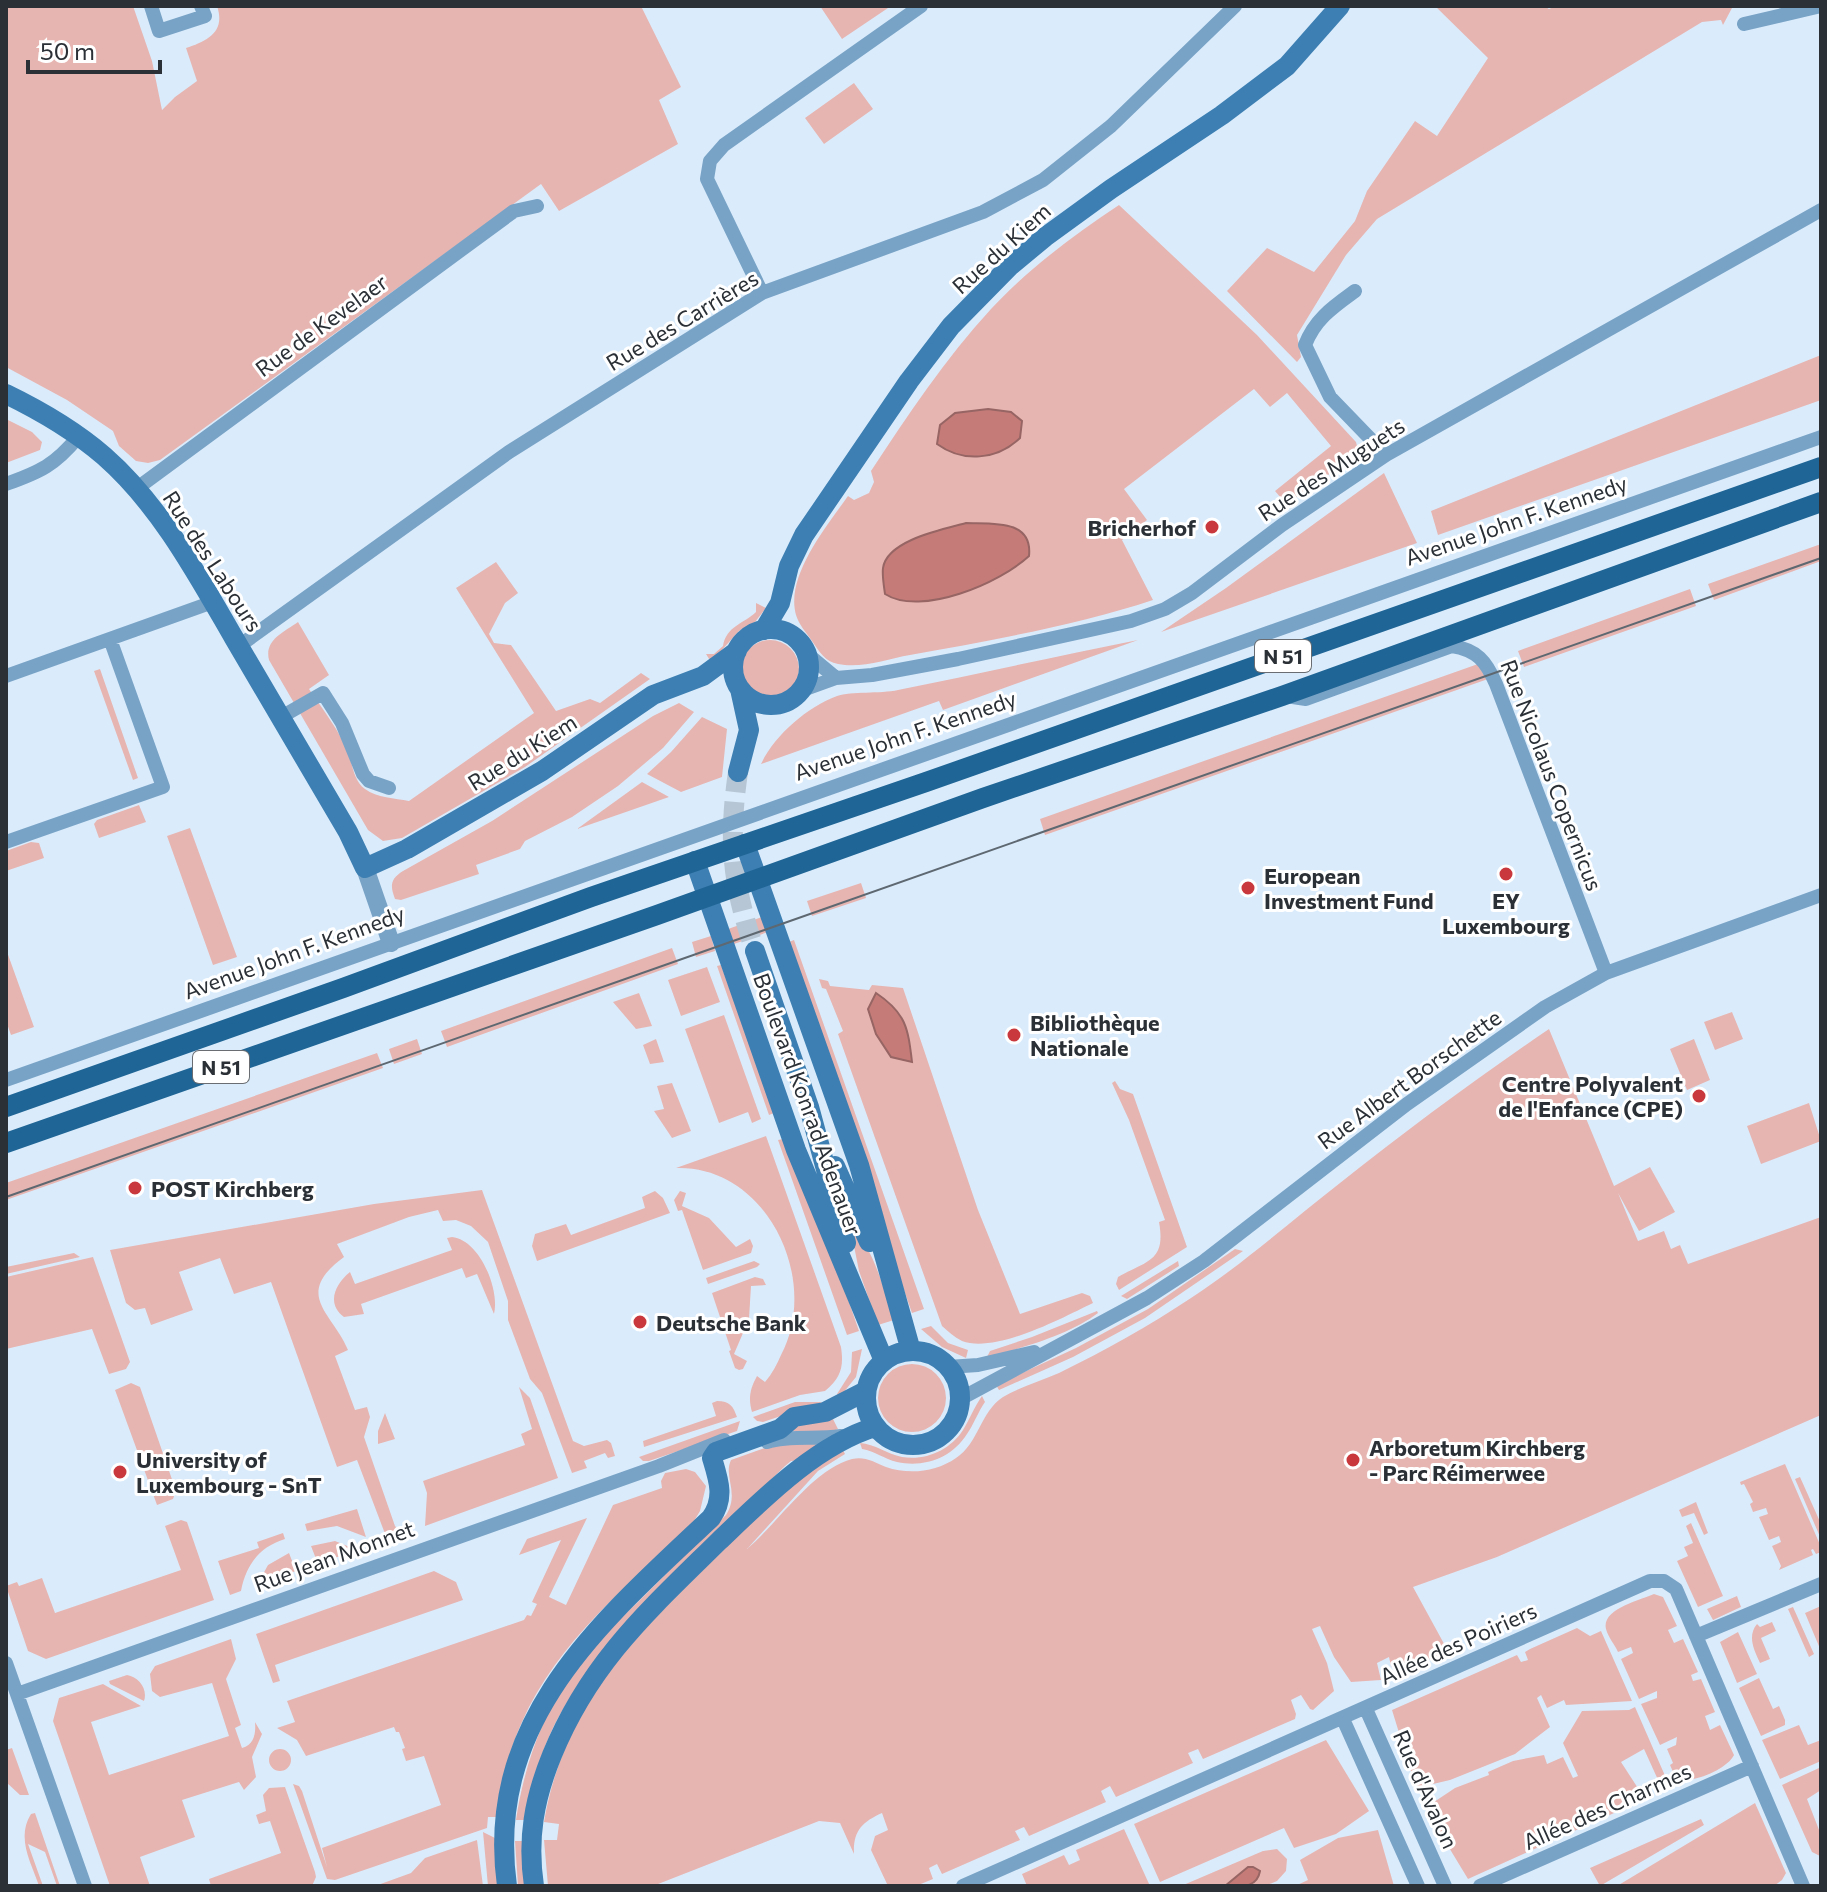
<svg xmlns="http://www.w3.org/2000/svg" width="1827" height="1892" font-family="Commissioner,sans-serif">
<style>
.green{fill:#e7b5b1}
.water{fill:#c57c78;stroke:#966564;stroke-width:2}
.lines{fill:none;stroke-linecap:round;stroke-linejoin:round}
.secondary-tunnel{stroke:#b7c6d4;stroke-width:20;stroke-dasharray:20 10;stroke-linecap:butt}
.minor{stroke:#79a3c6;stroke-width:14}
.tertiary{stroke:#79a3c6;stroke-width:18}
.secondary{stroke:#3d7fb2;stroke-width:20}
.primary{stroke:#1f6595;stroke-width:20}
.tram{stroke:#5e6871;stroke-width:2}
.poi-dot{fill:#c8383d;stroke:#fff;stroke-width:3}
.labels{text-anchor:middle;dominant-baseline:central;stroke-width:6;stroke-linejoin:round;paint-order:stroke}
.shield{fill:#fff;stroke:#6a6e72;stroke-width:2}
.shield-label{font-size:20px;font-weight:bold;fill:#2a3036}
.street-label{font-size:22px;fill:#2a3036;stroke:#fff}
.poi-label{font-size:22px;font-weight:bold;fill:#2a3036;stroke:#fff;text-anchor:start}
</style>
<rect width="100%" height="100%" fill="#daecfc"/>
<path class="green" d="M6 6H133L152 61 162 110 175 97 197 81 186 48C207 41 226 32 217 6H641L681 87 659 100 678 144 559 211 541 184 160 460 148 463 136 461 119 446 113 431 67 400 6 367Z
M820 6H891L842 39Z
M1435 6H1544L1549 9 1556 6H1741L1732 8 1723 25 1721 20 1702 22 1377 219 1346 255 1297 335 1301 357 1297 362 1227 291 1267 248 1314 272 1355 221 1367 191 1415 121 1437 136 1488 58Z
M854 83 873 109 824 144 805 118Z
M1119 205 1257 335 1356 442 1358 450 1354 457 1286 504 1275 491 1331 446 1287 393 1270 407 1254 389 1124 489 1147 520 1122 540 1153 600C1078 625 988 641 910 655 887 659 861 669 838 664 825 662 819 651 812 641 806 632 799 625 796 615 785 576 827 526 848 496L854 500 869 493 874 482 871 471C908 415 945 359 991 309 1028 269 1074 235 1119 205Z
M1821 355V400L1438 535 1431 511Z
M6 419 32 432 42 442 40 450 6 463Z
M1384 473 1417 543 1161 632 1226 588Z
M1821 544V561L1714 600 1708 584Z
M496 562 518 593 505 603 489 634 494 643 511 645 556 711 590 699 600 703 641 673 650 679 525 767 402 838 383 841 368 830 269 660C264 640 284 632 298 622L329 675 309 689C323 710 340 731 349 755 353 767 354 781 365 789 377 798 395 798 409 801L534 713 456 588Z
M1690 589 1696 606 1524 667 1518 651Z
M756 603 766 608 755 622 739 631 711 662 706 654H714L723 646C726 626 745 623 756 612Z
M1138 640 943 710 939 701 761 764C774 736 807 707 837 696 851 691 880 694 898 690 978 674 1057 656 1138 640Z
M741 669a29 29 0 1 1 58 0a29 29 0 1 1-58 0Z
M1478 664 1488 679 1045 835 1040 819Z
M100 669 138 778 133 780 94 671Z
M679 703 694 712 663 748 618 786 572 817 525 841 520 849 476 865 479 874 401 900 395 899C390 886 390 879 403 871L492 821 653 716Z
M702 717 727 729 722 777 681 792 647 774 671 752Z
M642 782 669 797 577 829Z
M139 805 146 822 99 838 94 824 97 820Z
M190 828 237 957 213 965 167 836Z
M31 842 39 843 44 858 6 871V851Z
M861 883 866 898 812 916 807 901Z
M762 917 768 932 734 944 728 929Z
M711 936 715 951 696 957 692 942Z
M794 940 924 1309 912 1313 875 1207 789 942Z
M672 948 678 964 447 1047 441 1031Z
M6 949 34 1027 11 1035 6 1021Z
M721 965 774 1113 769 1115 717 966Z
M707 967 720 1002 681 1016 668 980Z
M819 979 828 981 830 986 869 990 872 985 903 988 978 1210 1020 1314 1082 1293 1090 1296 1093 1303C1062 1318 995 1354 962 1341 954 1337 948 1331 942 1326L838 1034 843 1031 826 989 822 988Z
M639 993 652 1026 636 1029 613 1002Z
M1732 1012 1743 1039 1715 1050 1704 1022Z
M724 1015 761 1119 752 1123 748 1112 719 1123 685 1029Z
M1549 1029 1614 1186 1650 1167 1675 1212 1639 1231 1618 1193 1638 1241 1664 1231 1671 1249 1680 1245 1688 1264 1821 1217V1415L1497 1557 1413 1587 1448 1651 1399 1673 1391 1666 1389 1657 1377 1663 1381 1680 1351 1682 1334 1657 1320 1626 1312 1629 1327 1663 1334 1691 1313 1710 1310 1709 1301 1695 1291 1700 1296 1714 1295 1719 1203 1759 1198 1749 1188 1753 1193 1763 1116 1797 1110 1786 1101 1791 1106 1802 1029 1836 1024 1827 1015 1831 1020 1840 942 1874 937 1864 929 1868 933 1879 916 1886H888L871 1850 875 1836 888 1830 882 1813C862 1822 853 1831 854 1854L840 1823 819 1821 653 1886H548L544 1840H557L559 1824 544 1822C563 1709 629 1642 708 1565 733 1541 757 1515 783 1492 802 1477 823 1463 842 1448L845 1454 818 1471 747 1549C777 1524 813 1469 852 1459 865 1456 874 1462 886 1467 909 1475 936 1472 956 1458 979 1443 980 1412 1003 1397 1020 1387 1041 1381 1059 1373 1104 1351 1149 1326 1191 1298 1243 1264 1290 1222 1340 1183 1408 1129 1477 1078 1549 1029Z
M417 1039 422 1054 394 1064 389 1049Z
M656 1039 664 1062 650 1064 643 1045Z
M1694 1039 1710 1080 1687 1090 1670 1049Z
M377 1053 383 1068 6 1200V1183Z
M1115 1081 1120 1089 1133 1094 1187 1247 1119 1290 1116 1284 1118 1277C1148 1260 1166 1261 1159 1222L1165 1220 1129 1120 1112 1083Z
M672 1083 691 1131 672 1138 654 1111 664 1109 657 1086Z
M1809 1103 1821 1141 1761 1164 1747 1126Z
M766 1136 841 1347C844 1367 841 1378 825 1391L800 1395 752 1412C748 1398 750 1389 757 1376L765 1382C772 1374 777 1364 781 1355 821 1280 767 1165 676 1168Z
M783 1139 825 1233 859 1331 847 1335 778 1140Z
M482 1190 573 1441 584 1446 607 1440 611 1443 615 1456 608 1458 605 1453 584 1461 587 1468 572 1473 542 1393 530 1379 508 1320V1301L488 1242 471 1226 456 1220 443 1221 438 1210 409 1217 337 1244 344 1257C292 1295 333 1313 348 1350L335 1356 355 1410 367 1407 370 1417 364 1437 395 1526 402 1534 387 1539 357 1460 337 1467 271 1282 234 1294 220 1258 179 1272 193 1310 151 1325 145 1308 135 1310 126 1303 110 1250 374 1204Z
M655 1191 663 1198 670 1213 537 1261 532 1246 535 1234 566 1224 571 1235 645 1208 642 1197Z
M680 1191 686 1193 682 1206 709 1218 736 1247 750 1239 753 1246 751 1253 703 1270 682 1210 678 1211 674 1200Z
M854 1232C873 1245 886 1297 894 1320L878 1325 859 1271 852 1236Z
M452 1237C480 1240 500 1290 494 1314L477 1274 466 1278 462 1268 361 1304 364 1314 344 1317C326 1304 335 1284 350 1272L355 1284 452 1250 447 1238Z
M1235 1249 1243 1251 1145 1318 1073 1357 999 1390 996 1385 1076 1348 1148 1309Z
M74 1253 80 1257 6 1274V1267Z
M93 1257 130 1362 126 1369 109 1374 92 1329 6 1349V1277Z
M754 1261 760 1264 757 1267 708 1284 706 1278Z
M1178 1261 1179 1266 1127 1299 1121 1296Z
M755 1277 763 1279 766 1285 751 1286 749 1319 734 1354 747 1361 743 1369 739 1370 735 1368 729 1351 731 1350 712 1293Z
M1097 1311 1098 1313C1071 1334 1020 1349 987 1357L990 1351 1032 1337Z
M931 1326 948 1343 968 1350 966 1358 942 1347 921 1329Z
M862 1349 856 1377 839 1398 837 1394 851 1372 852 1352Z
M878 1398a34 34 0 1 1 68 0a34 34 0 1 1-68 0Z
M131 1383 140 1387 176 1491 173 1499 157 1505 115 1390Z
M519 1387 530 1398 558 1478 425 1526 427 1493 423 1481 525 1445 521 1434 532 1429Z
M982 1396 985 1402C978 1412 974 1424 967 1434 952 1458 924 1468 897 1462 884 1459 875 1451 862 1449L860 1443C875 1444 887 1454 902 1457 926 1461 950 1450 963 1430 970 1419 974 1407 982 1396Z
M717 1401C730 1401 733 1406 737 1417L644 1447 643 1441 716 1416 712 1403Z
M795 1402H823L763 1422 757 1421 753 1417Z
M385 1413 395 1439 378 1444V1431Z
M831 1415 838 1429 831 1432 787 1431 796 1424Z
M740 1421 737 1431 649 1461H643L639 1457Z
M779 1443 823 1444 804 1460 791 1461 785 1466C734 1516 681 1565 633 1618 598 1657 566 1695 546 1744 536 1769 530 1794 525 1820H516C524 1767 541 1717 572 1672 591 1646 616 1623 639 1601 668 1572 697 1543 726 1515 740 1493 723 1477 731 1460Z
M1785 1464 1821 1547V1552L1816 1554 1813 1549 1811 1550 1813 1555 1779 1570 1781 1566 1772 1546 1781 1542 1779 1536 1769 1540 1759 1517 1768 1514 1766 1508 1753 1512 1750 1504 1753 1502 1744 1484 1741 1485 1740 1482Z
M686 1469 695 1472 706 1486 700 1511 691 1526C629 1584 557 1642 522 1722 508 1752 503 1785 497 1817H488L487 1828 335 1880 327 1879 293 1784 299 1786 302 1791 327 1867 322 1848 441 1805 424 1756 406 1761 402 1749 405 1748 399 1732H396L394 1727 306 1756 297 1740 277 1728 295 1722 287 1701 524 1620 527 1615 531 1616 537 1604 532 1602 561 1540 519 1555 527 1539 587 1518 549 1597 566 1605 613 1505 662 1488 661 1481 665 1473Z
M1800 1477 1821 1524V1539L1795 1479Z
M1696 1502 1708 1533 1704 1535 1694 1513 1682 1517 1679 1510Z
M357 1509 366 1537 337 1526 307 1531 305 1524Z
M181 1520 187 1522 214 1600 46 1659 28 1651 6 1586 17 1582 19 1586 42 1578 55 1613 181 1570 165 1526Z
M1691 1523 1723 1596 1698 1607 1677 1561 1688 1556 1684 1547 1693 1543 1686 1526Z
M283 1533 285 1539C259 1547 246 1565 241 1591L230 1595 218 1561 259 1548 257 1542Z
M335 1541 357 1550 318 1564 311 1546Z
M289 1553 296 1571 257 1585 268 1565Z
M434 1571 456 1582 463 1600 275 1665 280 1681 273 1683 256 1634Z
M1654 1594 1663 1597 1677 1626 1668 1630 1674 1643 1683 1639 1698 1672 1691 1675 1693 1681 1701 1679 1715 1712 1705 1716 1710 1730 1720 1725 1734 1755C1729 1766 1706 1777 1693 1779 1686 1780 1681 1777 1673 1779L1671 1776 1674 1774 1670 1765 1673 1763 1667 1749 1676 1745 1677 1737 1660 1745 1641 1704 1657 1698V1691L1639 1699 1621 1659 1633 1653 1631 1647 1618 1652C1615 1645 1608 1637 1606 1629 1601 1609 1641 1600 1654 1594Z
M1737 1596 1741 1607 1713 1620 1707 1609Z
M1821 1606V1651L1805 1613Z
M1793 1607 1814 1654 1809 1657 1788 1609Z
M1772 1622 1776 1631 1761 1638 1770 1659 1760 1663C1754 1650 1747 1636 1757 1624L1760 1627Z
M1577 1628 1590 1636 1601 1631 1632 1701 1566 1705 1564 1700 1547 1708 1541 1695 1537 1698 1550 1727 1515 1754 1450 1780 1416 1788 1392 1710 1517 1655 1521 1662 1528 1660 1525 1652 1530 1649Z
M1738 1632 1757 1674 1737 1683 1720 1642Z
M231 1639 236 1659 226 1679 241 1725 235 1728 242 1748C254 1745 256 1734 255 1722L262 1734 252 1757 256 1777 244 1790 239 1782 182 1800 195 1837 140 1857 150 1886H110L53 1721 59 1698 103 1684 141 1706 91 1722 109 1775 229 1736 212 1683 160 1697 152 1691 150 1674 155 1666Z
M127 1675C139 1677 148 1689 144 1701L110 1684 109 1681Z
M1759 1678 1773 1709 1779 1706 1785 1720V1725L1761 1736 1739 1688Z
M1635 1707 1666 1778 1659 1782 1644 1749 1621 1762 1645 1799 1468 1879 1425 1808 1455 1788 1489 1775 1488 1772 1513 1761 1544 1755 1547 1764 1563 1757 1573 1778 1578 1776 1563 1743 1582 1711 1629 1710Z
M1799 1725 1808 1745 1821 1740V1761L1780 1779 1762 1740Z
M1326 1740 1369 1811 1336 1834 1294 1848 1284 1828 1160 1882 1134 1824Z
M12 1748 29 1795H20L6 1782V1750Z
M269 1760a11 11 0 1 1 22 0a11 11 0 1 1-22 0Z
M1819 1768 1821 1790 1807 1799 1821 1835 1820 1856 1812 1852 1782 1785Z
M285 1787 315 1872 316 1877 312 1886H211L209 1879 281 1853 270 1821 259 1824 256 1815 266 1811 263 1795 269 1788Z
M1755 1803 1786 1873 1782 1880 1774 1886H1617Z
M35 1813 60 1886H57L45 1852 28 1844 43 1886H39C31 1862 16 1838 31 1814Z
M1701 1819 1704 1825 1600 1886 1590 1868Z
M1124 1829 1150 1886H1027L1022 1874 1064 1855 1069 1865 1080 1860 1076 1850Z
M1378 1830 1394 1886H1295L1308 1880 1300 1860 1338 1838Z
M483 1832 495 1838 498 1886H488Z
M477 1840 483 1886H375L411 1873 425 1858Z
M515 1841H524L528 1886H518Z
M1277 1849 1287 1859 1286 1871 1277 1881 1265 1886H1181L1263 1851Z"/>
<path class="water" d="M988 409 1011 412 1022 421 1020 438C997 460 963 463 937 444L940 425 955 413Z
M966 523C992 524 1033 519 1029 556 1000 583 921 617 885 594 884 586 882 576 883 568 887 540 944 529 966 523Z
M876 993C906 1013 908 1028 912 1062L891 1057 876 1034 868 1009Z
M1248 1867H1253L1260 1871C1257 1889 1240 1886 1225 1886Z"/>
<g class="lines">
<path class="secondary-tunnel" d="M738 772C728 842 732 884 755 951"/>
<path class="minor" d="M151 6 159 31 205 16 201 6
M1744 24 1821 6
M1355 291C1333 307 1315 319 1305 345L1330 397 1386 455
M762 293 707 179 710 161 724 145 921 6
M6 484C40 472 55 465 78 437
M136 489 514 211 537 206
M239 646 509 452 762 293 983 212 1043 180 1111 126 1235 6
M806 653 836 678
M6 676 213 602
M800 691 836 678 872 675 958 659 1131 621 1165 609 1192 593 1282 525 1386 455 1821 210
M1286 696 1306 699 1452 646C1477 650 1486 661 1496 684L1606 973
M281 717 323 693 342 723 363 774 369 781 389 788
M6 842 163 787 110 639
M6 1080 1821 437
M948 1367 978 1365 1034 1352
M960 1399 1147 1298 1204 1261 1407 1104 1545 1007 1606 973 1821 895
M767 1442C791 1435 816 1440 841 1436
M1696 1636 1821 1584
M6 1663 85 1886
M17 1694 659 1466 724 1440
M1366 1709 1445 1886
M1343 1719 1418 1886
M963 1886 1650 1581H1664L1676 1589 1803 1886
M1480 1886 1752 1766"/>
<path class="tertiary" d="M365 868 391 943"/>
<path class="secondary" d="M6 394C39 410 75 431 104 456 160 505 197 574 234 638 272 703 310 768 348 832L365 868 407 849 542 771 653 695 703 676 737 651
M733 667a38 38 0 1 1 76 0a38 38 0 1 1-76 0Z
M764 630 780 603 789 566 804 535 909 381 951 326 1010 266 1045 237 1111 189 1222 115 1287 66 1340 6
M738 772 749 730 740 689
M745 844 859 1165 911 1351
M695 861 796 1150 884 1361
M755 951 809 1107 846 1243
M835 1166 869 1242
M866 1398a47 47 0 1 1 94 0a47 47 0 1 1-94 0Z
M507 1886C484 1719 602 1621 711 1518 725 1498 719 1481 712 1458L716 1452 780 1429 794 1417 825 1412 866 1391
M534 1886C527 1839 534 1799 552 1755 590 1662 649 1610 719 1541 763 1499 816 1445 875 1427"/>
<path class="primary" d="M6 1107 343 988 591 897 926 782 1821 467
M6 1143 657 915 983 798 1282 696 1821 502"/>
<path class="tram" d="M6 1197 1821 558"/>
</g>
<g class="poi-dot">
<circle cx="1212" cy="527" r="8"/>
<circle cx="1506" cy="874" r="8"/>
<circle cx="1248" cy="888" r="8"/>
<circle cx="1014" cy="1035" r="8"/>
<circle cx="1699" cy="1096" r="8"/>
<circle cx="135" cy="1188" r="8"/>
<circle cx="640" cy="1322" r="8"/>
<circle cx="1353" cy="1460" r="8"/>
<circle cx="120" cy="1472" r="8"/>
</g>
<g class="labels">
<g class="shield">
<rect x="1255" y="640" width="56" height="32" rx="6"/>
<rect x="193" y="1051" width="56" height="32" rx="6"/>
</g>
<g class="shield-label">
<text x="1283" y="656">N 51</text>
<text x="221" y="1067">N 51</text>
</g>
<g class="street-label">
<text transform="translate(1001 248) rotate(-42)">Rue du Kiem</text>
<text transform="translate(682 320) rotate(-31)">Rue des Carrières</text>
<text transform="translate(321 325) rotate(-36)">Rue de Kevelaer</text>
<text transform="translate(1331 469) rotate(-33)">Rue des Muguets</text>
<text transform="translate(1516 520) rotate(-19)">Avenue John F. Kennedy</text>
<text transform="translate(213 561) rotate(57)">Rue des Labours</text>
<text transform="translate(905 735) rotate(-19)">Avenue John F. Kennedy</text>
<text transform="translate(522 752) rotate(-32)">Rue du Kiem</text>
<text transform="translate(1552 775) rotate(69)">Rue Nicolaus Copernicus</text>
<text transform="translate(294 952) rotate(-20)">Avenue John F. Kennedy</text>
<text transform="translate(1409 1079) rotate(-36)">Rue Albert Borschette</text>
<text transform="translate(808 1104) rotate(70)">Boulevard Konrad Adenauer</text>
<text transform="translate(334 1556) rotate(-20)">Rue Jean Monnet</text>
<text transform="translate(1458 1643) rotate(-24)">Allée des Poiriers</text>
<text transform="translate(1426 1789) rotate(66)">Rue d'Avalon</text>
<text transform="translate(1607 1806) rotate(-24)">Allée des Charmes</text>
</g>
<g class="poi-label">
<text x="1196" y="527" text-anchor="end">Bricherhof</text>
<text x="1264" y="875">European<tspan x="1264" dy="25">Investment Fund</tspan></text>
<text x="1506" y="900" text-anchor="middle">EY<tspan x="1506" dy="25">Luxembourg</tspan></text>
<text x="1030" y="1022">Bibliothèque<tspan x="1030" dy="25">Nationale</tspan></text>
<text x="1683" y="1083" text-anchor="end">Centre Polyvalent<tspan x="1683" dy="25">de l'Enfance (CPE)</tspan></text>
<text x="151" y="1188">POST Kirchberg</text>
<text x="656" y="1322">Deutsche Bank</text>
<text x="1369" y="1447">Arboretum Kirchberg<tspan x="1369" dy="25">- Parc Réimerwee</tspan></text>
<text x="136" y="1459">University of<tspan x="136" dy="25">Luxembourg - SnT</tspan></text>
</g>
</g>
<rect width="1827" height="1892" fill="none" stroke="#2a3036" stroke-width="16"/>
<path d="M28 60v12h132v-12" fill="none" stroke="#2a3036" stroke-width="4"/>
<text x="40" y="60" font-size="24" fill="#2a3036" stroke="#ffffff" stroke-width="6" paint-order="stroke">50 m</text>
</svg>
